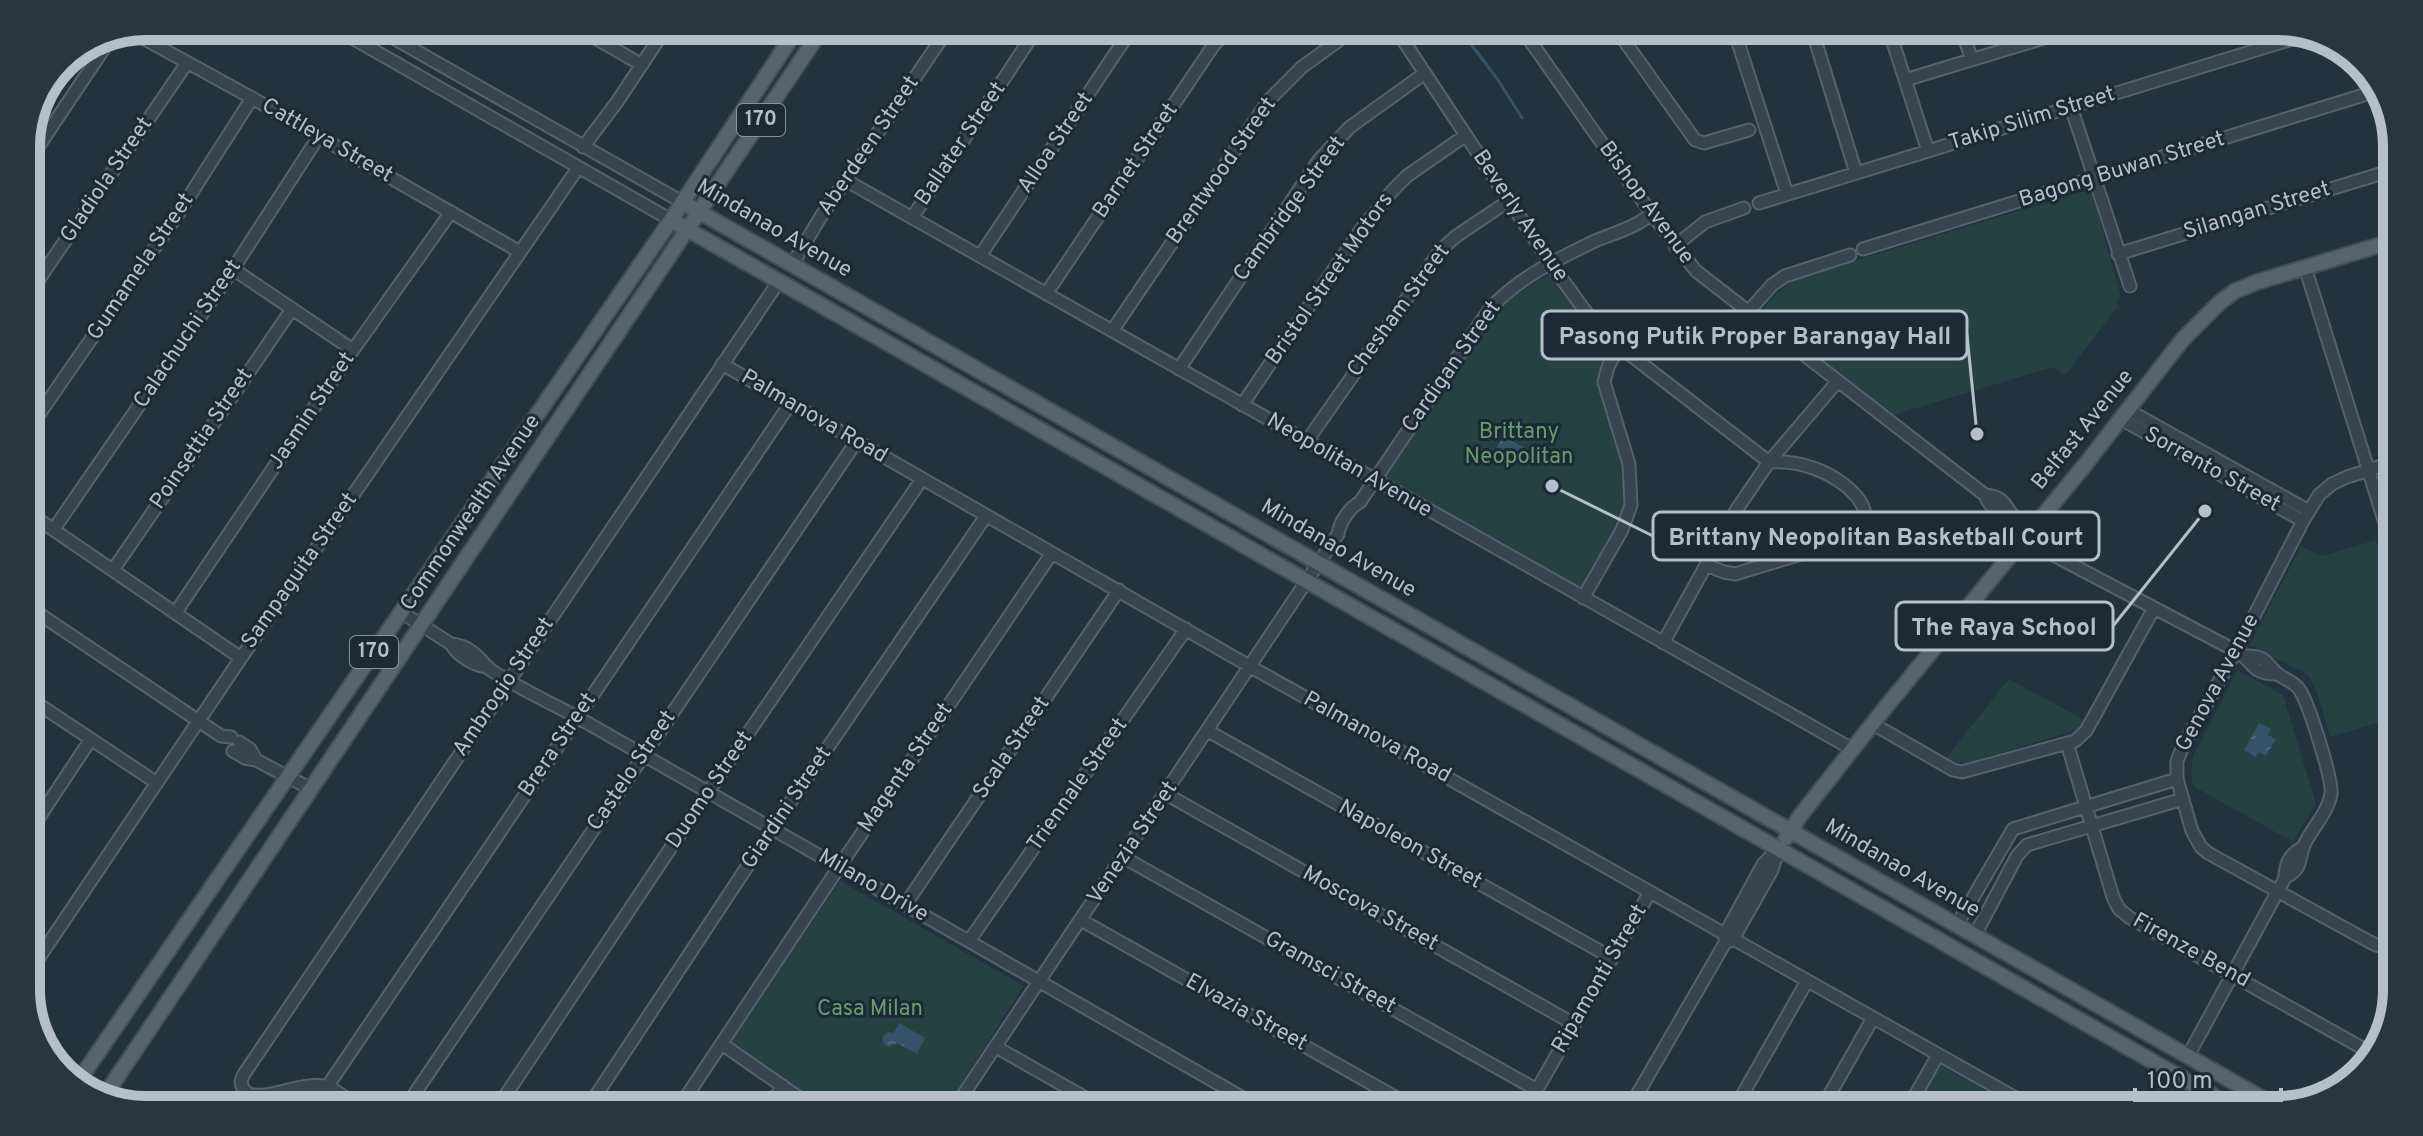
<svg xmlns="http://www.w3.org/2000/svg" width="2423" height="1136" font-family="Overpass,sans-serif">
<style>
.green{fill:#254140}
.water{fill:url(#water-ripples)}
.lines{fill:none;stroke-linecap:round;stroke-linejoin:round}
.stream{stroke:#355268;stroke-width:3}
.minor-casing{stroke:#55626d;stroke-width:15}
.major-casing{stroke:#404e59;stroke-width:18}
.minor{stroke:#374550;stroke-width:11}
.major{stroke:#556470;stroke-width:14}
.labels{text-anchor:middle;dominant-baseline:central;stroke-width:6;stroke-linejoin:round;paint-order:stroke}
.shield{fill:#1c2a35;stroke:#86929d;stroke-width:2}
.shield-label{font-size:20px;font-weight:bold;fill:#b3bfca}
.street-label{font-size:22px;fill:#b3bfca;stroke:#1c2a35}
.park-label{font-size:22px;fill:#689d6d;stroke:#1c2a35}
.rim{fill:none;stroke:#b3bfca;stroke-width:10}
.leader{fill:none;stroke:#b3bfca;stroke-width:3}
.callout-dot{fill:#b3bfca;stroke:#1c2a35;stroke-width:3}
.callout{fill:#1c2a35;stroke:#b3bfca;stroke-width:3}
.callout-label{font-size:24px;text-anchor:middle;font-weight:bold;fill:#b3bfca}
</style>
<defs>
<pattern id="water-ripples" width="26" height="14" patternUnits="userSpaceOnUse" patternTransform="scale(2)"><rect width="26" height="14" fill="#355268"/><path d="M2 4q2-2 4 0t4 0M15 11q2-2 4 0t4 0" fill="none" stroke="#50697c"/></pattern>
</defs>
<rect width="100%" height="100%" fill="#223340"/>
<path class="green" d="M2091 189 2121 297 2116 304 2118 307 2065 375 2053 367 1893 415 1761 312 1769 301 1794 279Z
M1550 274 1610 353 1600 378 1603 401 1625 466 1626 503 1623 515 1584 586 1576 588 1382 478 1495 311 1509 298Z
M2376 540 2392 592 2391 719 2330 737 2317 692 2308 675 2250 645 2301 546 2322 556Z
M2238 670 2283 695 2316 804 2293 842 2193 786 2191 774 2193 756Z
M2009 679 2084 720 2079 729 1968 763H1957L1946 758Z
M840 881 1024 986 948 1104H819L730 1043Z
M1940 1065 2020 1109 1916 1108Z"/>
<path class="water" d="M1504 436 1532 452 1524 465 1496 449Z
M2259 723 2271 729 2268 735 2276 739 2266 756 2259 752 2256 757 2244 750Z
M899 1023 925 1038 917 1054 897 1043 888 1047 883 1043V1036L888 1032 894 1033Z"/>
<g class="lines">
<path class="stream" d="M1462 32 1498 80 1522 118"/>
<g class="minor-casing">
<path id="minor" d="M333 27 671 220
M374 27 682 202
M578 28 642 65
M1397 31 1551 264 1591 319 1619 346 1769 462C1784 461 1799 463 1813 468 1841 477 1889 512 1851 539L1735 574 1724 572 1706 565
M132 32 252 98 520 252
M1524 32 1651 213 1696 271 1985 495C1989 507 1999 515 2012 515
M1618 32 1695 140 1704 143 1749 130
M1735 33 1787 194
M1813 33 1856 173
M1890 33 1928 151
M1963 34 1972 60
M1905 80 2057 34
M2071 107 2130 286
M583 147 617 102 666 28
M26 165 109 41
M847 181 1852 749
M1759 203 2305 35
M912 218 1036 30
M1675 246 1705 222 1744 208
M1863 249 2380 90
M2118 254 2396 169
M980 256 1131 30
M792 265 820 218 948 29
M2305 267 2393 549
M233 269 353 350
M1046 294 1213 46 1227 31
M26 298 187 63
M1748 312 1772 285 1785 276 1850 255
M1112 331 1269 100 1302 67 1352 31
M722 364 1251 667 2035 1109
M1179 369 1319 160 1350 127 1425 73
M1242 405 1360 231 1393 190 1407 176 1466 135
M2128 410 2309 511
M2121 419 2303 521
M26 433 178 214 252 98
M1307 441 1440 251 1455 237 1510 200
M1985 495C2006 497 2004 506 2015 518 2019 522 2026 526 2031 530
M26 511 241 658
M54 529 233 269 319 136
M2023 539 2236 651C2254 661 2250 674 2276 674
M113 570 292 309
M1583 598 1622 530 1631 505 1629 464 1604 382 1608 367 1619 346
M26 605 221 736 231 737
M176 612 353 350 451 212
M401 612 451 644C468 645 478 656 487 667 492 672 503 677 509 681 531 694 554 705 577 717L1257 1106
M1663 643 1737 509 1769 462 1837 382
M451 644C458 656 474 666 488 667
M2244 656C2268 655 2265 664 2279 675 2286 680 2294 682 2299 689 2308 701 2333 780 2331 794 2328 812 2313 827 2305 843 2297 860 2305 866 2285 878
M26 696 157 783
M1873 724 1953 770 1962 772 2075 741 2086 731 2154 608
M1208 731 1612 958
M239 742 250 749 256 760
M2067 743 2113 897 2119 909 2130 918 2373 1054
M233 751 245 758 256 760 311 789
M1166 794 1574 1024
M26 837 91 739
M1123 857 1537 1090
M905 905 1119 590
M1081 920 1411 1106
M1957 925 2013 829 2177 779
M1975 935 2017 856 2027 845 2183 799
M1725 939V934L1763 864 1776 851
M969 941 1186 629
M2389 947 2376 945 2368 941 2208 853 2201 847 2192 831 2177 779V761L2184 744 2236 651 2303 521 2319 495 2332 484 2347 477 2394 462
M26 977 241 658 578 168
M722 1044 808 1104
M996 1047 1098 1105
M2188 1056 2285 878C2285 863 2290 854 2303 847
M327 1087 790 404
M248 1094C241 1088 239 1082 244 1074L779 281
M243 1101 248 1094C273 1100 298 1082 324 1086 334 1088 344 1097 352 1102
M409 1102 856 442
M501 1102 708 792 922 479
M591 1103 772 829 986 516
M682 1103 839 867 1052 553
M771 1104 783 1086
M957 1104 1338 534C1340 522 1349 508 1360 502L1489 310C1517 278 1558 259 1595 241 1609 235 1643 225 1651 213
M1527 1107 1650 892
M1630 1107 1725 943 1733 939 1772 870 1779 848
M1735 1108 1807 981
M1822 1108 1873 1018
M1908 1108 1938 1055"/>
</g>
<g class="major-casing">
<path id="major" d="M682 202 2281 1109
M671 220 2238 1110
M1786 838 1800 816 1885 708 2084 466 2183 339 2219 303 2235 291 2257 282 2396 240
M77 1083 667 226 797 29
M101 1101 822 29"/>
</g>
<use href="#minor" class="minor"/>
<use href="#major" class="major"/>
</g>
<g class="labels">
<g class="shield">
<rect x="737" y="104" width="48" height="32" rx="6"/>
<rect x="350" y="636" width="48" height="32" rx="6"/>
</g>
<g class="shield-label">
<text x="761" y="120">170</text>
<text x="374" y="652">170</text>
</g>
<g class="street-label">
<text transform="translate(2032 119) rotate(-17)">Takip Silim Street</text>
<text transform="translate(327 141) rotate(30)">Cattleya Street</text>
<text transform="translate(1056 143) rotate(-56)">Alloa Street</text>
<text transform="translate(961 144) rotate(-56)">Ballater Street</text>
<text transform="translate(869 146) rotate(-56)">Aberdeen Street</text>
<text transform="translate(1136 161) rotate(-56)">Barnet Street</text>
<text transform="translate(2122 170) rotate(-17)">Bagong Buwan Street</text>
<text transform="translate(1222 171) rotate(-55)">Brentwood Street</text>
<text transform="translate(107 180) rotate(-56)">Gladiola Street</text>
<text transform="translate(1646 203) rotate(54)">Bishop Avenue</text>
<text transform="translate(1290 209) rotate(-54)">Cambridge Street</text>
<text transform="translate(2257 211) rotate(-17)">Silangan Street</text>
<text transform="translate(1520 216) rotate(56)">Beverly Avenue</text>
<text transform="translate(774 229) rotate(30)">Mindanao Avenue</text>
<text transform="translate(141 267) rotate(-56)">Gumamela Street</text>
<text transform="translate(1330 279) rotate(-55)">Bristol Street Motors</text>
<text transform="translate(1399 311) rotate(-54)">Chesham Street</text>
<text transform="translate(188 334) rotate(-56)">Calachuchi Street</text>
<text transform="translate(1452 367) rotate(-55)">Cardigan Street</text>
<text transform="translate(312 411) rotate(-56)">Jasmin Street</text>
<text transform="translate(814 417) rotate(30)">Palmanova Road</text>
<text transform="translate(2083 430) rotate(-51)">Belfast Avenue</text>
<text transform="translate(202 439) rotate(-56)">Poinsettia Street</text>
<text transform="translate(1349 466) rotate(30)">Neopolitan Avenue</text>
<text transform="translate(2212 470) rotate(29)">Sorrento Street</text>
<text transform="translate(471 513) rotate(-56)">Commonwealth Avenue</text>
<text transform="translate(1338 549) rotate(30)">Mindanao Avenue</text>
<text transform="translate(300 571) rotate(-55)">Sampaguita Street</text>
<text transform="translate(2218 683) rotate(-62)">Genova Avenue</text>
<text transform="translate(504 687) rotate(-56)">Ambrogio Street</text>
<text transform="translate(1377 738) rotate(29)">Palmanova Road</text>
<text transform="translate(558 745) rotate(-56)">Brera Street</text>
<text transform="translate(1012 748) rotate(-56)">Scala Street</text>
<text transform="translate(906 768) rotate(-56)">Magenta Street</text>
<text transform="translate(632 771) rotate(-56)">Castelo Street</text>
<text transform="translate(1078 785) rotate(-55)">Triennale Street</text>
<text transform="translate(710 790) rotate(-56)">Duomo Street</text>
<text transform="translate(787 808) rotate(-56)">Giardini Street</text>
<text transform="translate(1133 843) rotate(-56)">Venezia Street</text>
<text transform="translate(1410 845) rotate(29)">Napoleon Street</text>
<text transform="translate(1902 869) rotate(30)">Mindanao Avenue</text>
<text transform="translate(873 886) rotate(30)">Milano Drive</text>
<text transform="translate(1370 909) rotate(29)">Moscova Street</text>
<text transform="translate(2191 951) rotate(29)">Firenze Bend</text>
<text transform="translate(1330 973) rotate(29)">Gramsci Street</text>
<text transform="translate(1600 979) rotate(-60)">Ripamonti Street</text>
<text transform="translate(1246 1013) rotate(29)">Elvazia Street</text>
</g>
<g class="park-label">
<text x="1519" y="432">Brittany<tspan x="1519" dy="25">Neopolitan</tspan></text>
<text x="870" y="1009">Casa Milan</text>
</g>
</g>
<path d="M0 0H2423V1136H0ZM146 40H2277A106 106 0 0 1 2383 146V990A106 106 0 0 1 2277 1096H146A106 106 0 0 1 40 990V146A106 106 0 0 1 146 40Z" fill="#283641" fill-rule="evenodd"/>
<path class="rim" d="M146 40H2277A106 106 0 0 1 2383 146V990A106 106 0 0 1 2277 1096H146A106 106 0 0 1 40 990V146A106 106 0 0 1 146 40Z"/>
<path class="leader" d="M1977 434L1967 335M1552 486L1653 536M2205 511L2113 626"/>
<g class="callout-dot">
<circle cx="1977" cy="434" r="8"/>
<circle cx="1552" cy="486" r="8"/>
<circle cx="2205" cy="511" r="8"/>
</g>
<g class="callout">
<rect x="1542" y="311" width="425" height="48" rx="8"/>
<rect x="1653" y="512" width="446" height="48" rx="8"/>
<rect x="1896" y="602" width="217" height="48" rx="8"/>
</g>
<g class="callout-label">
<text x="1755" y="344">Pasong Putik Proper Barangay Hall</text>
<text x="1876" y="545">Brittany Neopolitan Basketball Court</text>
<text x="2004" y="635">The Raya School</text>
</g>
<path d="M2135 1088v12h146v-12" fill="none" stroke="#b3bfca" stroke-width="4"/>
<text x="2147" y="1088" font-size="24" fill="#b3bfca" stroke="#1c2a35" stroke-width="6" paint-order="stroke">100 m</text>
</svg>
